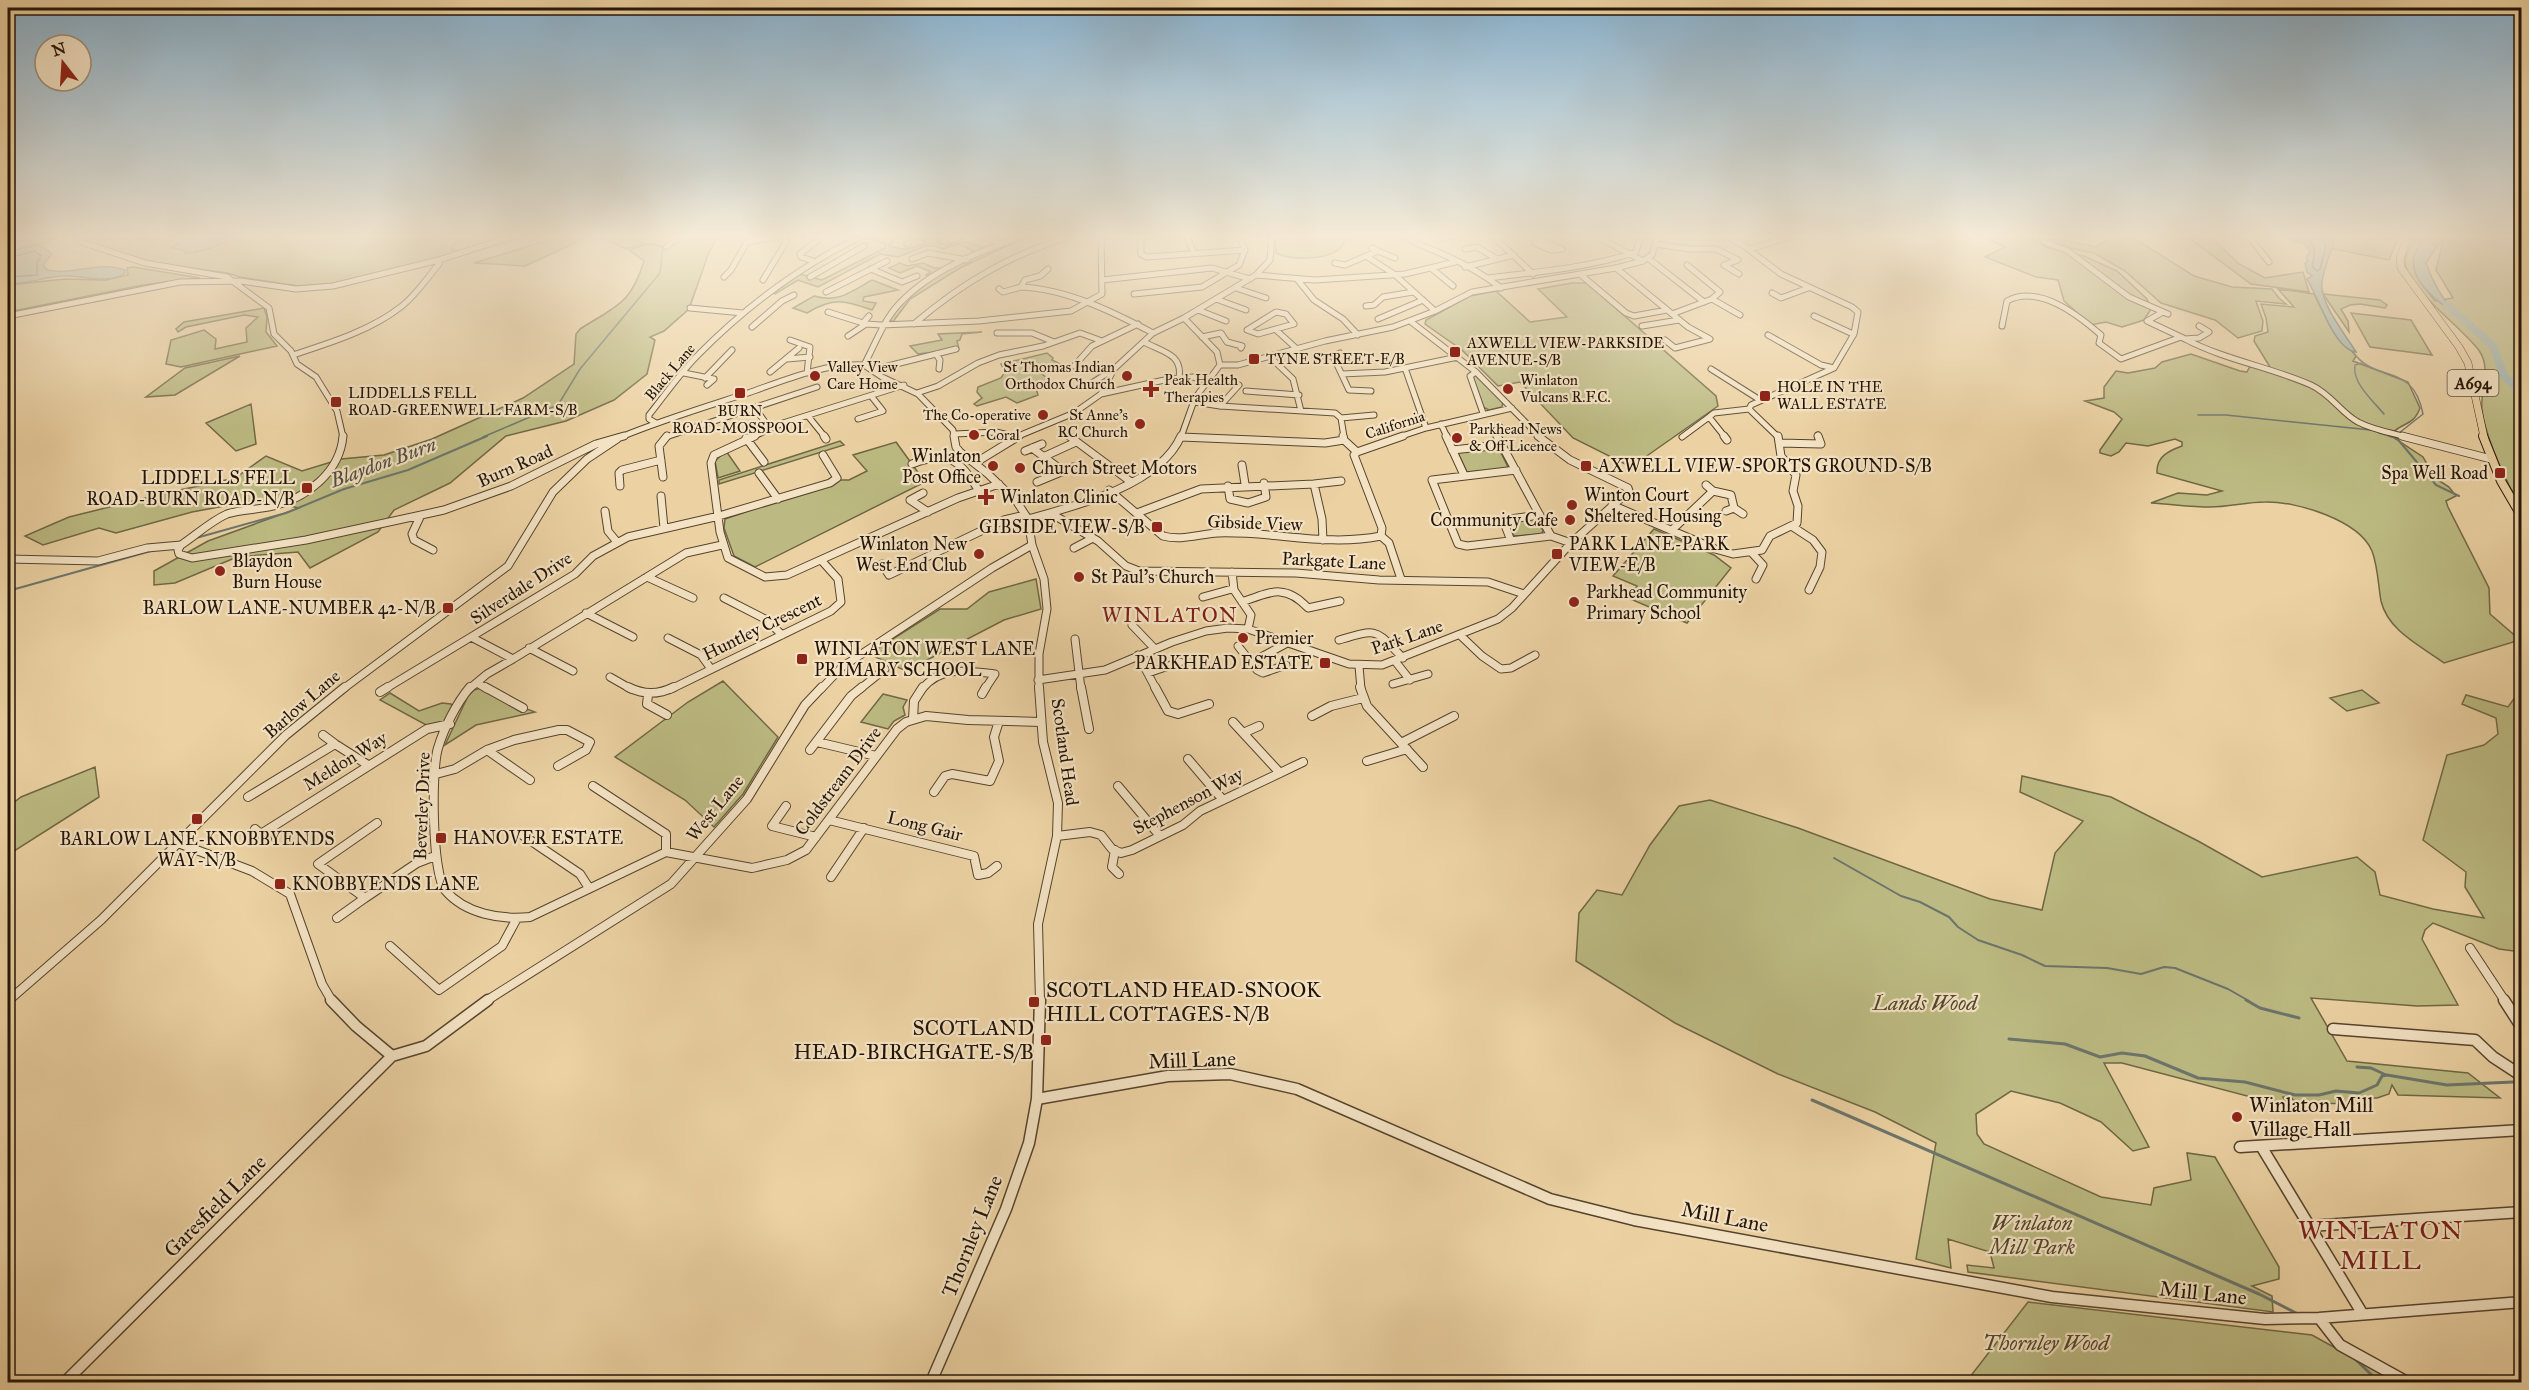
<svg xmlns="http://www.w3.org/2000/svg" width="2529" height="1390" font-family="'IM FELL Great Primer',serif">
<style>
.green{fill:#bcba82;stroke:#706744;stroke-width:1.5}
.water{fill:#9cb5b0;stroke:#6c756c;stroke-width:1.5}
.lines{fill:none;stroke-linecap:round;stroke-linejoin:round}
.shore{stroke:#60645b;stroke-width:1.5}
.stream-far2{stroke:#6c756c;stroke-width:1.5}
.stream-far1{stroke:#6c756c;stroke-width:2}
.stream{stroke:#6c756c;stroke-width:3}
.river{stroke:#9cb5b0;stroke-width:8}
.minor-far3-casing{stroke:#55442d;stroke-width:7}
.minor-far2-casing{stroke:#55442d;stroke-width:9}
.minor-far1-casing{stroke:#55442d;stroke-width:10}
.minor-casing{stroke:#55442d;stroke-width:13}
.major-far1-casing{stroke:#231406;stroke-width:8}
.major-casing{stroke:#231406;stroke-width:10}
.minor-far3{stroke:#f3e2c3;stroke-width:5}
.minor-far2{stroke:#f3e2c3;stroke-width:7}
.minor-far1{stroke:#f3e2c3;stroke-width:8}
.minor{stroke:#f3e2c3;stroke-width:10}
.major-far1{stroke:#ecd2a3;stroke-width:7}
.major{stroke:#ecd2a3;stroke-width:8}
.poi-dot{fill:#8f2418;stroke:#f3e2c3;stroke-width:2}
.labels{text-anchor:middle;dominant-baseline:central;stroke-width:4.5;stroke-linejoin:round;paint-order:stroke}
.far-poi-label{font-size:15px;fill:#231406;stroke:#f3e2c3;text-anchor:start}
.far-street-label{font-size:15px;fill:#231406;stroke:#f3e2c3}
.shield{fill:#f3e2c3;stroke:#61523f;stroke-width:1.5}
.shield-label{font-size:16px;font-weight:bold;fill:#231406}
.poi-label{font-size:18px;fill:#231406;stroke:#f3e2c3;text-anchor:start}
.street-label{font-size:18px;fill:#231406;stroke:#f3e2c3}
.water-label{font-size:20px;font-style:italic;fill:#4d4c42;stroke:#f3e2c3}
.quarter-label{font-size:21px;letter-spacing:1.5px;fill:#7a1f14;stroke:#f3e2c3}
.near-poi-label{font-size:21px;fill:#231406;stroke:#f3e2c3;text-anchor:start}
.near-park-label{font-size:21px;font-style:italic;fill:#51462b;stroke:#f3e2c3}
.near-street-label{font-size:21px;fill:#231406;stroke:#f3e2c3}
.near-quarter-label{font-size:26px;letter-spacing:1.5px;fill:#7a1f14;stroke:#f3e2c3}
</style>
<rect width="100%" height="100%" fill="#ecd2a3"/>
<filter id="stains"><feTurbulence type="fractalNoise" baseFrequency=".00333" numOctaves="4"/><feColorMatrix values="0 0 0 0 .2 0 0 0 0 .09 0 0 0 0 .02 0 0 0 .5 -.17"/></filter>
<radialGradient id="worn" r=".72"><stop offset=".6" stop-color="#630" stop-opacity="0"/><stop offset="1" stop-color="#630" stop-opacity=".3"/></radialGradient>
<path class="green" d="M41 235H62L47 242 8 252V244Z
M78 235H467L455 244 452 250 462 251 342 283 298 286 240 277 228 273 156 263 87 242Z
M565 235H648L642 240 643 244 626 249 607 240 588 237 525 266 474 263Z
M695 235H719L709 252 689 309 664 331 650 337 655 340 647 374 614 400 566 421 506 436 450 483 394 510 378 532 310 568 298 552 237 557 175 583 154 585V571L208 541 299 508 266 501 241 503 192 512 116 533 99 528 43 545 25 536 69 517 166 493 235 478 266 456 302 471 341 459 384 455 432 439 523 398 574 364 576 334 580 329C616 306 631 304 644 261L629 250 651 243 667 250 677 242Z
M884 235H891L893 242 888 245C904 252 911 249 926 243L924 241 937 235H945L938 238 941 240 937 242C945 247 954 243 963 242 972 241 980 249 990 248 1006 246 1018 235 1035 235L1011 244 960 268 910 299 895 319 894 321 897 323 889 320 899 305 933 279 926 275 931 272 917 266 900 273 889 268 900 263 907 266 923 263 934 268H952L975 256V252L959 244 942 249 935 246H925L898 257 880 254 818 287 798 280 775 294 773 293 800 274 822 280 885 248 886 244 870 239Z
M1275 235H1345C1348 261 1293 262 1276 253Z
M1980 235H2026L2048 248 2084 256 2117 271 2147 299 2151 309 2144 320 2122 327 2106 322 2091 325 2064 301 2058 280 2036 277 1985 257 2005 247Z
M2185 235H2209L2239 264 2265 278 2303 272 2309 292 2251 284Z
M2281 235H2399L2389 260 2293 241Z
M2411 235H2423L2419 245 2425 288 2435 301 2453 298 2436 270 2443 242 2437 235H2521L2522 391 2517 393 2522 395 2521 506C2506 483 2485 436 2482 409 2480 391 2491 369 2480 352 2466 330 2405 288 2405 261 2405 253 2412 244 2417 237Z
M2113 236 2132 237 2194 276 2232 287 2272 289 2279 298 2286 304 2256 301 2263 321 2262 331 2238 338 2215 320 2161 303 2125 271 2094 253 2055 245 2046 240 2061 239 2096 247Z
M133 267 200 278 143 285 8 312V285L65 279 106 280 128 275 127 268Z
M872 280 898 290 864 297 863 301 876 303 872 310C844 300 833 297 807 313L793 308 814 296C839 303 850 292 872 280Z
M1572 283H1587L1716 396 1718 406 1631 467 1573 438 1520 382 1498 386 1462 350 1425 324 1426 320 1470 296 1496 291 1530 322 1567 317 1538 289Z
M2278 289 2314 294 2330 326 2356 356 2353 361 2408 382 2420 408C2413 427 2403 421 2390 435L2423 457 2435 478 2449 487 2456 496 2446 501 2448 507 2489 588 2490 614 2520 640 2444 663C2421 646 2388 631 2381 601 2378 584 2378 567 2372 551 2359 520 2296 501 2265 502 2246 502 2229 507 2210 507 2191 507 2171 504 2151 503L2178 493 2207 495 2222 491 2157 473C2156 457 2168 451 2182 446V442L2175 439 2148 446 2126 443 2119 452 2111 456 2100 453V450L2122 419 2114 412 2085 401 2104 398V387L2116 371 2128 373 2155 368 2162 362 2191 354 2240 371 2247 372 2250 366 2270 367 2254 341 2255 336 2268 332 2266 318 2261 304 2294 307Z
M2323 294 2380 300 2387 305 2385 308 2360 304 2350 305 2341 309 2348 321 2349 332Z
M264 308 267 317 266 332 277 346 181 367 166 364 171 340 204 330 216 339 215 349 247 342 246 328 258 317 244 315 186 327 178 332 176 329 184 322Z
M2351 313 2411 320 2432 355 2370 347Z
M982 332 962 334 960 340 957 341 959 349 918 354 910 346 942 340 938 334Z
M1047 353 1053 358 1052 360 1062 365 1042 374 1053 383 1036 389 1038 395 1017 403 1006 397 977 406 974 404 982 398 977 392 978 387 1001 378 1005 372 1001 364Z
M240 356 175 395 146 397 185 368Z
M1475 375 1503 402 1502 407 1489 410 1483 407 1473 377Z
M251 404 256 444 236 451 206 423Z
M840 441 844 445 719 484V480Z
M896 442 925 482 755 567 734 556 724 528 725 519 839 480H849L867 471 853 455Z
M1498 447 1509 469 1467 472 1457 451Z
M726 451 740 471 718 478 715 461Z
M1535 518 1543 530 1542 534 1514 536 1506 523 1507 521Z
M1654 529 1714 555 1731 568 1687 623 1628 598 1637 586 1613 576Z
M1036 579 1041 609 1004 620 906 671 869 654 940 609H967L989 592Z
M723 681 778 737 743 794 714 827 685 800 615 757 688 702Z
M481 688 521 712 527 709 535 712 476 725 445 745 468 696 474 690Z
M2521 689V952L2499 949 2433 923 2425 930 2422 939 2458 1005 2417 1006 2311 998 2347 1061 2468 1073 2500 1098 2398 1095 2392 1085 2389 1094 2377 1098H2369L2370 1101C2345 1105 2321 1104 2295 1102L2290 1096 2283 1097 2289 1107 2122 1063H2104L2149 1147 2133 1151 2101 1122 2060 1103 2011 1091 1976 1114 1977 1134 1984 1144 2101 1197 2151 1205 2154 1188 2191 1180 2187 1153 2215 1157 2279 1267V1279L2252 1286 2272 1296 2273 1312 1968 1272 1967 1265 1994 1268 1990 1252 1948 1239 1951 1268 1916 1259 1936 1143 1875 1112 1778 1074 1675 1023 1576 961 1579 913 1597 890 1622 895 1650 845 1679 806 1710 800 1798 828 1990 899 2042 910 2055 853 2083 821 2020 792 2022 776 2111 797 2198 841 2262 877 2357 857 2375 872 2380 895 2433 909 2484 918 2465 887 2466 872 2423 840 2447 755 2484 745 2498 734 2496 718 2462 704 2466 695 2508 707Z
M2362 690 2379 703 2347 711 2330 698Z
M390 693 419 711 442 703 451 704 453 708 446 721 428 726 380 700Z
M883 694 907 700 903 707 905 715 894 721 888 729 861 722Z
M95 767 99 797 8 855V807L21 797Z
M2028 1302 2312 1335 2397 1382H1966Z"/>
<path class="water" d="M193 235H233C216 247 209 251 186 253L184 250 171 248Z
M2285 235H2321L2334 242C2330 255 2324 268 2322 282 2319 303 2346 335 2356 352 2334 350 2318 296 2307 279L2312 276 2307 272 2305 263 2308 261 2306 258 2310 251 2304 243Z
M2423 235H2437L2441 241 2426 263C2433 283 2443 300 2457 316 2440 302 2409 283 2414 257 2415 249 2422 243 2423 235Z
M35 245 42 246 52 254 43 265 47 270C74 276 97 260 125 270V273C108 285 83 275 64 276 45 276 28 285 8 283V252Z"/>
<g class="lines">
<path class="shore" d="M2302 235C2316 242 2316 252 2312 266L2317 271 2320 269 2326 246 2320 235
M8 258 35 251 41 256 37 263V275L8 277"/>
<path class="stream-far2" d="M602 235 626 236 645 244 663 246
M579 237 590 235
M2353 352C2375 384 2413 361 2423 414L2394 437
M2362 363 2355 365C2352 383 2373 401 2384 414
M2198 415H2226L2371 430
M2379 433 2393 437
M483 437 558 405 580 369 660 273 663 246 679 235"/>
<path class="stream-far1" d="M2389 436 2393 437
M2395 436 2436 485 2459 496
M196 538 286 513 344 489 408 470 487 436
M8 591 151 551
M1834 858 1901 896 1920 902 1949 917 1958 927 1978 940 2022 955 2045 966 2107 968 2141 974 2164 967 2175 968 2228 989 2249 1001"/>
<path class="stream" d="M2246 1000 2260 1008 2299 1018
M2009 1039 2065 1044 2100 1057 2122 1053 2145 1056 2198 1078 2245 1082 2295 1095H2319L2336 1091 2359 1093 2377 1085 2382 1076 2387 1075 2447 1085 2513 1082
M2357 1067 2371 1068 2386 1075
M1812 1100 2259 1294 2298 1314
M2354 1358 2379 1382"/>
<path class="river" d="M2447 305 2493 346 2504 376 2522 392"/>
<g class="minor-far3-casing">
<path id="minor-far3" d="M74 235 84 243 145 263 227 277 269 308 274 334 291 351 297 364 316 377 337 411 343 437
M982 235 1001 244
M1141 235V254L1147 257 1245 250
M1186 235 1194 253
M1402 235C1414 244 1427 247 1440 253 1461 262 1483 274 1501 288
M1501 235 1497 240 1533 274
M1594 235 1643 261
M1725 235 1744 246 1781 274 1852 307 1858 312 1854 334 1834 368 1751 405 1749 409 1778 437
M1768 235 1781 240
M2039 235 2045 242 2068 251 2129 297 2168 314
M2244 235 2251 239 2269 262
M1440 239 1457 235
M951 240 964 235
M1538 240 1562 249 1551 250 1535 243 1540 235
M907 244 915 235
M1655 244 1690 249H1716L1738 260 1724 265 1739 274
M1465 249 1477 247 1497 259
M1750 249 1796 235
M1378 251 1395 258
M1366 256 1394 274 1435 311
M912 259 928 253 967 260
M1649 259 1704 302
M813 261 801 257 800 254 824 235
M1335 263 1345 265 1378 251 1372 248
M1465 267 1514 255
M1431 268 1453 286
M1616 268 1688 327 1710 339 1675 348 1665 340
M871 269 902 282 917 276
M1256 275 1315 280 1405 274 1455 262
M1581 275 1626 313 1634 316 1667 310
M1040 276 1025 280 1021 287C1067 289 1113 312 1153 333
M1040 276 1048 269
M724 277 731 270 747 242 788 235
M810 277 864 246
M1488 278C1538 272 1588 268 1636 252L1641 235
M1297 279 1314 300 1343 319 1358 335
M763 280 786 242 784 236
M1102 280 1212 268 1250 279
M1236 288 1266 298
M999 289 1003 292 1021 287
M826 292 887 261
M1772 293 1781 298 1808 288
M1134 294 1202 287 1239 265 1245 250 1239 235
M1216 299 1246 310
M1712 299 1740 315
M1366 306 1374 305 1383 297 1413 292
M690 308 743 313
M1198 310 1226 321
M828 312 866 324 881 325 979 321 1071 311 1102 294 1101 235
M1276 312 1286 314 1294 324 1258 334 1247 330Z
M2163 312 2147 321 2181 337
M1672 314 1712 299 1720 292 1687 265
M8 316 180 282 241 281 296 289 333 286 439 260 517 235
M1814 316 1853 334
M1184 318 1217 352 1220 365
M1378 319 1423 300
M1410 321 1476 372 1540 437
M863 323 869 316
M914 324C963 282 1013 253 1075 235
M1642 326 1679 320
M2002 326 2007 301C2039 284 2078 315 2101 335L2099 343 2121 359 2181 337 2185 339
M2199 326 2209 332 2199 338 2185 339C2225 360 2270 367 2311 385 2331 394 2342 414 2358 422 2373 430 2392 433 2407 437
M752 327 782 301 794 295
M1276 330 1297 349
M997 333H1032L1054 342
M1768 335 1821 365 1834 368
M848 336 866 324
M1202 337 1221 333 1227 342 1242 346 1241 348
M790 340 810 347 807 373
M1144 342C1163 352 1183 354 1179 378
M1340 353 1333 356 1349 390 1371 391
M936 354 940 360 939 369
M293 355C330 343 372 330 402 306 417 294 427 278 439 264V260
M1269 356 1293 379 1301 411
M1324 356H1333
M787 359 810 357
M1220 365H1238L1325 341 1393 327 1435 311 1472 292 1616 268 1643 261 1652 255 1658 235
M1074 366 1092 346 1138 324
M1405 368 1426 428
M1711 369 1760 400
M872 370 956 349
M770 372 799 348
M1476 372 1470 376 1483 413
M684 373 714 379 707 385
M1342 374 1385 372 1458 357
M705 378 732 350
M1087 386 1114 369
M1246 391 1299 395
M917 393 938 386 978 363 999 355 1043 346 1080 333 1102 341
M1101 394 1114 369 1153 333 1184 318 1256 275 1270 260 1272 235
M1194 402 1220 406 1335 413 1341 418
M1220 406 1239 385 1222 380
M755 408 770 429
M808 416 825 437
M1341 418 1374 415
M1341 418 1344 437
M858 419 883 411 872 397
M656 423 649 419V415C665 395 680 373 698 355 747 305 802 265 864 235
M1441 424 1447 437
M1064 432 1071 437
M955 434 996 432 1017 437
M1818 435 1819 437
M621 437C662 420 705 407 748 393 785 380 824 363 864 365
M666 437 817 387
M752 437 783 423 904 385
M954 437 953 430 918 394 882 377 864 365C875 345 883 321 899 304 931 269 982 251 1025 235
M1016 437 1074 413 1101 394 1169 379 1193 377 1208 381
M1181 437H1192
M1181 437 1195 398 1220 365
M1399 437 1426 428 1512 408
M1498 437 1493 428 1500 427
M1682 437 1709 417
M1725 437 1709 417 1714 413 1749 409"/>
</g>
<g class="minor-far2-casing">
<path id="minor-far2" d="M755 436 714 455 711 463 720 532 728 558 765 577 787 575 958 498 999 484
M824 436 826 439
M954 436 956 447 960 452 988 474 1017 502 1028 519 1032 545 1044 579 1047 609 1039 654V689
M1015 436 1017 437
M1069 436 1131 482
M1343 436 1344 440
M1446 436 1464 475
M1497 436 1551 536 1571 543
M1724 436 1727 440
M2402 436 2491 459
M1181 437 1325 443 1344 440 1357 452
M746 438 764 462
M1779 443 1821 444 1818 436
M1032 448 1063 471
M1452 450 1501 445
M1025 451 1042 444
M1357 452 1403 436
M1357 452 1354 455 1382 528 1381 536
M1043 457 1076 442
M975 463 1019 436
M912 464C949 450 959 459 979 491
M1242 465 1245 484
M1516 470 1432 480 1458 544 1467 546 1551 536
M759 473 778 499
M663 477 659 446 667 436
M1037 482 1073 467
M1314 484 1341 481
M620 486 619 473 622 470 661 460
M1228 486 1230 499 1248 503 1266 497 1264 483
M1109 490 1163 536C1182 541 1199 534 1218 533 1274 531 1326 547 1381 536
M1713 491 1731 495 1734 508
M923 493 910 500 928 512
M661 496 664 528
M1612 505 1715 549 1733 554 1762 550 1770 536 1797 523 1798 506 1793 491 1796 475 1781 456 1778 436
M605 511 608 531 617 542
M1726 511 1734 508 1743 514
M1137 513 1201 489 1314 484 1322 519 1323 540
M1052 514 1098 541 1126 566 1139 571 1296 573 1379 580 1488 582 1524 594
M420 517 412 534 414 540 433 550
M1028 519C1076 506 1160 485 1181 436
M1793 527 1813 540 1822 552 1820 567 1809 590
M1672 530 1713 491 1706 485
M1381 536 1389 543 1401 579
M1511 541 1503 520 1540 515
M181 545C196 535 211 521 227 514 241 509 259 510 273 506 307 498 340 472 343 436
M181 545 178 550 179 554 192 558 306 540 444 510 511 486 596 444 624 436
M722 545 686 553 513 659 471 637 575 574 593 556 628 537 719 516 830 483 837 478 823 455
M1074 548 1093 538
M1752 553 1763 565 1756 579
M8 559 98 561 147 548 181 545
M882 564 889 575 1004 520 1025 515
M1232 572 1234 590 1251 615 1248 629
M647 577 693 598
M1203 597 1232 589
M724 598 767 620 782 635
M1242 602C1270 592 1285 583 1308 608L1340 601
M586 613 633 637
M1132 625 1154 648
M1460 635 1482 656 1501 669 1511 668 1535 655
M668 638 701 655 711 669
M1075 639 1081 689
M1339 640C1380 628 1374 629 1403 658
M1238 646 1257 670 1263 673 1286 665
M529 648 573 671
M1138 655 1156 689
M1395 661 1410 680
M1252 662 1289 642
M1359 666 1361 689
M1148 673 1180 662
M610 677 631 689
M1038 680 1105 670 1172 642 1206 631 1228 628 1248 629 1349 664 1382 665 1498 619 1512 608 1571 543 1629 491 1628 488 1570 460 1538 436
M477 683 487 689
M1393 684 1428 674
M343 689 508 566 553 492 587 459 617 439
M385 689 471 637
M469 689 487 674 513 659
M671 689 831 611 841 602 838 579 821 560
M821 689 842 667 992 568 1032 545
M860 689 885 669
M922 689C942 665 968 671 995 674L985 689"/>
</g>
<g class="minor-far1-casing">
<path id="minor-far1" d="M470 687C456 704 444 728 438 748 431 771 432 872 445 890 465 914 501 920 530 917L666 852 752 868 787 860 806 850 897 729 906 722 926 716 968 720 1041 722
M485 687 523 708
M628 687C644 695 658 695 674 687
M1039 687 1043 742 1058 803 1057 836 1038 924 1040 1001
M1081 687 1089 729
M1155 687 1168 711 1178 714 1209 704
M1360 687 1367 706 1423 767
M380 692 388 687
M982 694 986 687
M648 695 647 704 667 715
M1312 716 1331 706 1363 698
M913 719 914 701 923 687
M1233 722 1280 773
M1243 733 1259 726
M323 735 335 744
M817 742 876 756
M1401 743 1454 716
M487 750 530 780
M810 750 851 696 862 687
M1188 759 1223 800
M1367 761 1407 749
M436 774 455 769 487 750 514 740 559 730H567L590 742 586 750 558 766
M593 786 666 834V852
M1118 786 1160 836
M934 792 945 776 952 774 990 781 999 761 994 737 999 721
M248 797 335 744 368 765
M786 806 772 826 816 837
M829 820 974 856 978 875 988 873 997 866
M377 823 318 864 365 898 417 863 435 856
M255 829 267 839
M261 834 427 729 450 724
M521 834 580 874 589 888
M1057 836 1090 832 1101 835 1112 849 1121 853 1132 850 1183 825 1200 811 1303 762
M178 843 252 871 290 894 322 984 332 1001
M1115 850 1112 867 1119 874
M831 877 864 828
M337 918 365 898
M390 946 439 990 502 946 516 920
M2470 948 2505 1001
M8 1001 101 920 286 735 345 687
M486 1001 671 884 747 799 805 705 822 687"/>
</g>
<g class="minor-casing">
<path id="minor" d="M331 1000 356 1026 392 1056
M2504 1000 2522 1028
M2333 1029 2475 1040 2493 1057 2522 1076
M1037 1099 1168 1076 1230 1074 1297 1089 1550 1199 1634 1220 2052 1297 2265 1319 2319 1318 2522 1302
M2261 1146 2362 1313
M2240 1147 2522 1130
M2309 1226 2522 1212
M2319 1318 2340 1345 2407 1382
M65 1382 392 1056 426 1046 488 1000
M931 1382 1006 1209 1029 1143 1037 1099 1040 1000"/>
</g>
<g class="major-far1-casing">
<path id="major-far1" d="M2408 235 2400 259 2401 268 2459 347 2468 363 2484 437"/>
</g>
<g class="major-casing">
<path id="major" d="M2483 436 2501 481 2522 517"/>
</g>
<use href="#minor-far3" class="minor-far3"/>
<use href="#minor-far2" class="minor-far2"/>
<use href="#minor-far1" class="minor-far1"/>
<use href="#minor" class="minor"/>
<use href="#major-far1" class="major-far1"/>
<use href="#major" class="major"/>
</g>
<linearGradient id="sky" x2="0" y2="1"><stop stop-color="#89b4d2"/><stop offset="0.55" stop-color="#f6ebd6"/><stop offset="1" stop-color="#f6ebd6" stop-opacity="0"/></linearGradient>
<rect width="2529" height="430" fill="url(#sky)"/>
<g class="poi-dot">
<rect x="1449" y="346" width="12" height="12" rx="3"/>
<rect x="1248" y="353" width="12" height="12" rx="3"/>
<circle cx="815" cy="376" r="6"/>
<circle cx="1127" cy="376" r="6"/>
<path d="M1148 380h6v6h6v6h-6v6h-6v-6h-6v-6h6z"/>
<circle cx="1508" cy="389" r="6"/>
<rect x="734" y="387" width="12" height="12" rx="3"/>
<rect x="1759" y="390" width="12" height="12" rx="3"/>
<rect x="330" y="396" width="12" height="12" rx="3"/>
<circle cx="1043" cy="415" r="6"/>
<circle cx="1140" cy="424" r="6"/>
<circle cx="974" cy="435" r="6"/>
<circle cx="1457" cy="438" r="6"/>
<circle cx="993" cy="466" r="6"/>
<rect x="1580" y="460" width="12" height="12" rx="3"/>
<circle cx="1020" cy="468" r="6"/>
<rect x="2494" y="467" width="12" height="12" rx="3"/>
<rect x="301" y="482" width="12" height="12" rx="3"/>
<path d="M983 488h6v6h6v6h-6v6h-6v-6h-6v-6h6z"/>
<circle cx="1572" cy="505" r="6"/>
<circle cx="1570" cy="520" r="6"/>
<rect x="1151" y="521" width="12" height="12" rx="3"/>
<circle cx="979" cy="554" r="6"/>
<rect x="1551" y="548" width="12" height="12" rx="3"/>
<circle cx="220" cy="571" r="6"/>
<circle cx="1079" cy="577" r="6"/>
<circle cx="1574" cy="602" r="6"/>
<rect x="442" y="602" width="12" height="12" rx="3"/>
<circle cx="1243" cy="638" r="6"/>
<rect x="796" y="653" width="12" height="12" rx="3"/>
<rect x="1319" y="657" width="12" height="12" rx="3"/>
<rect x="191" y="813" width="12" height="12" rx="3"/>
<rect x="435" y="832" width="12" height="12" rx="3"/>
<rect x="274" y="878" width="12" height="12" rx="3"/>
<rect x="1028" y="996" width="12" height="12" rx="3"/>
<rect x="1040" y="1034" width="12" height="12" rx="3"/>
<circle cx="2237" cy="1117" r="6"/>
</g>
<g class="labels">
<g class="far-poi-label">
<text x="1467" y="343">AXWELL VIEW-PARKSIDE<tspan x="1467" dy="17">AVENUE-S/B</tspan></text>
<text x="1266" y="359">TYNE STREET-E/B</text>
<text x="827" y="367">Valley View<tspan x="827" dy="17">Care Home</tspan></text>
<text x="1115" y="367" text-anchor="end">St Thomas Indian<tspan x="1115" dy="17">Orthodox Church</tspan></text>
<text x="1164" y="380">Peak Health<tspan x="1164" dy="17">Therapies</tspan></text>
<text x="1520" y="380">Winlaton<tspan x="1520" dy="17">Vulcans R.F.C.</tspan></text>
<text x="1777" y="387">HOLE IN THE<tspan x="1777" dy="17">WALL ESTATE</tspan></text>
<text x="348" y="393">LIDDELLS FELL<tspan x="348" dy="17">ROAD-GREENWELL FARM-S/B</tspan></text>
<text x="740" y="411" text-anchor="middle">BURN<tspan x="740" dy="17">ROAD-MOSSPOOL</tspan></text>
<text x="1031" y="415" text-anchor="end">The Co-operative</text>
<text x="1128" y="415" text-anchor="end">St Anne's<tspan x="1128" dy="17">RC Church</tspan></text>
<text x="1469" y="429">Parkhead News<tspan x="1469" dy="17">&amp; Off Licence</tspan></text>
<text x="986" y="435">Coral</text>
</g>
<g class="far-street-label">
<text transform="translate(670 372) rotate(-50)">Black Lane</text>
<text transform="translate(1395 425) rotate(-18)">California</text>
</g>
<rect class="shield" x="2447.5" y="370" width="51" height="26" rx="4.5"/>
<g class="shield-label">
<text x="2473" y="383">A694</text>
</g>
<g class="poi-label">
<text x="981" y="456" text-anchor="end">Winlaton<tspan x="981" dy="21">Post Office</tspan></text>
<text x="1598" y="466">AXWELL VIEW-SPORTS GROUND-S/B</text>
<text x="1032" y="468">Church Street Motors</text>
<text x="2488" y="473" text-anchor="end">Spa Well Road</text>
<text x="295" y="478" text-anchor="end">LIDDELLS FELL<tspan x="295" dy="21">ROAD-BURN ROAD-N/B</tspan></text>
<text x="1584" y="495">Winton Court<tspan x="1584" dy="21">Sheltered Housing</tspan></text>
<text x="1000" y="497">Winlaton Clinic</text>
<text x="1558" y="520" text-anchor="end">Community Cafe</text>
<text x="1145" y="527" text-anchor="end">GIBSIDE VIEW-S/B</text>
<text x="967" y="544" text-anchor="end">Winlaton New<tspan x="967" dy="21">West End Club</tspan></text>
<text x="1569" y="544">PARK LANE-PARK<tspan x="1569" dy="21">VIEW-E/B</tspan></text>
<text x="232" y="561">Blaydon<tspan x="232" dy="21">Burn House</tspan></text>
<text x="1091" y="577">St Paul's Church</text>
<text x="1586" y="592">Parkhead Community<tspan x="1586" dy="21">Primary School</tspan></text>
<text x="436" y="608" text-anchor="end">BARLOW LANE-NUMBER 42-N/B</text>
<text x="1255" y="638">Premier</text>
<text x="814" y="649">WINLATON WEST LANE<tspan x="814" dy="21">PRIMARY SCHOOL</tspan></text>
<text x="1313" y="663" text-anchor="end">PARKHEAD ESTATE</text>
<text x="453" y="838">HANOVER ESTATE</text>
<text x="197" y="839" text-anchor="middle">BARLOW LANE-KNOBBYENDS<tspan x="197" dy="21">WAY-N/B</tspan></text>
<text x="292" y="884">KNOBBYENDS LANE</text>
</g>
<g class="street-label">
<text transform="translate(515 466) rotate(-24)">Burn Road</text>
<text transform="translate(1255 523) rotate(2)">Gibside View</text>
<text transform="translate(1334 561) rotate(3)">Parkgate Lane</text>
<text transform="translate(521 588) rotate(-33)">Silverdale Drive</text>
<text transform="translate(762 627) rotate(-26)">Huntley Crescent</text>
<text transform="translate(1407 637) rotate(-19)">Park Lane</text>
<text transform="translate(302 704) rotate(-41)">Barlow Lane</text>
<text transform="translate(1065 752) rotate(82)">Scotland Head</text>
<text transform="translate(345 761) rotate(-32)">Meldon Way</text>
<text transform="translate(838 781) rotate(-53)">Coldstream Drive</text>
<text transform="translate(1188 801) rotate(-28)">Stephenson Way</text>
<text transform="translate(422 806) rotate(-88)">Beverley Drive</text>
<text transform="translate(715 808) rotate(-51)">West Lane</text>
<text transform="translate(925 826) rotate(14)">Long Gair</text>
</g>
<g class="water-label">
<text transform="translate(383 462) rotate(-20)">Blaydon Burn</text>
</g>
<g class="quarter-label">
<text x="1170" y="615">WINLATON</text>
</g>
<g class="near-poi-label">
<text x="1046" y="990">SCOTLAND HEAD-SNOOK<tspan x="1046" dy="24">HILL COTTAGES-N/B</tspan></text>
<text x="1034" y="1028" text-anchor="end">SCOTLAND<tspan x="1034" dy="24">HEAD-BIRCHGATE-S/B</tspan></text>
<text x="2249" y="1105">Winlaton Mill<tspan x="2249" dy="24">Village Hall</tspan></text>
</g>
<g class="near-park-label">
<text x="1925" y="1003">Lands Wood</text>
<text x="2032" y="1223">Winlaton<tspan x="2032" dy="24">Mill Park</tspan></text>
<text x="2046" y="1343">Thornley Wood</text>
</g>
<g class="near-street-label">
<text transform="translate(1192 1060) rotate(-2)">Mill Lane</text>
<text transform="translate(215 1206) rotate(-45)">Garesfield Lane</text>
<text transform="translate(1725 1217) rotate(11)">Mill Lane</text>
<text transform="translate(972 1236) rotate(-68)">Thornley Lane</text>
<text transform="translate(2203 1293) rotate(6)">Mill Lane</text>
</g>
<g class="near-quarter-label">
<text x="2381" y="1230">WINLATON<tspan x="2381" dy="30">MILL</tspan></text>
</g>
</g>
<rect width="2529" height="1390" fill="none" stroke="#ecd2a3" stroke-width="30"/>
<rect x="9" y="9" width="2511" height="1372" fill="none" stroke="#231406" stroke-width="3"/>
<rect x="15" y="15" width="2499" height="1360" fill="none" stroke="#231406" stroke-width="1.5"/>
<g transform="translate(63 63) rotate(343)"><circle r="28" fill="#f3e2c3" stroke="#a09077" stroke-width="1.5"/>
<path d="M0-4.5L10 22L0 15L-10 22Z" fill="#8f2418"/>
<text y="-9" font-size="16" font-weight="bold" text-anchor="middle" fill="#231406">N</text>
</g>
<rect width="100%" height="100%" filter="url(#stains)"/>
<rect width="100%" height="100%" fill="url(#worn)"/>
</svg>
